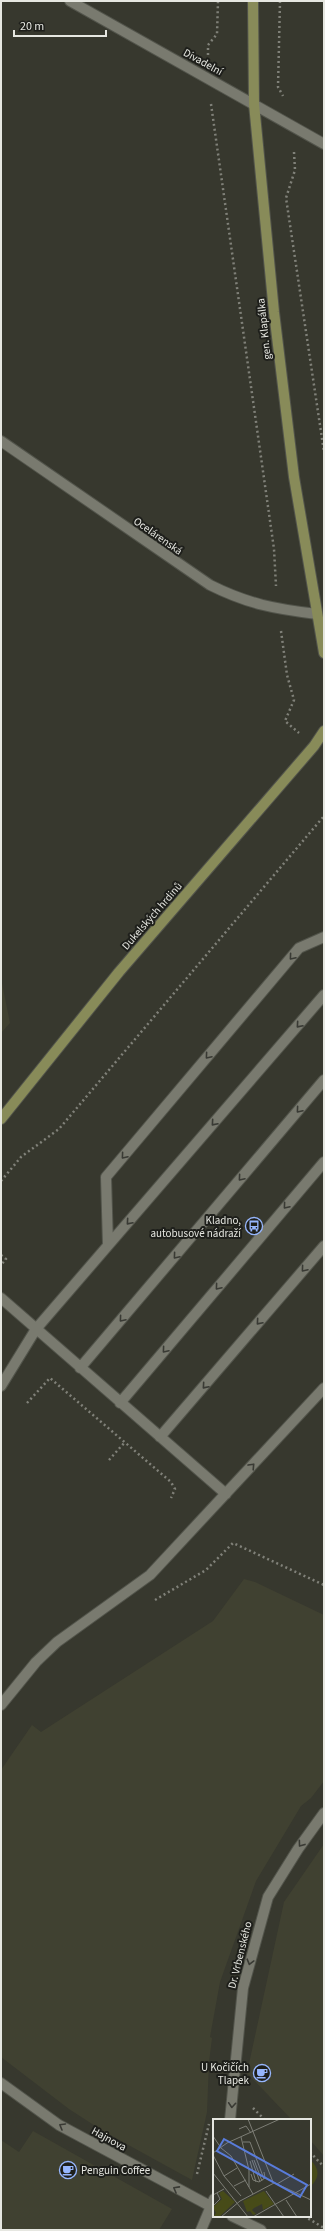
<svg xmlns="http://www.w3.org/2000/svg" width="325" height="2231" font-family="'Source Sans 3',sans-serif">
<style>
.built{fill:#404131}
.green{fill:#474b18}
.lines{fill:none;stroke-linecap:round;stroke-linejoin:round}
.service-casing{stroke:#52544b;stroke-width:12}
.minor-casing{stroke:#52544b;stroke-width:12}
.secondary-casing{stroke:#52544b;stroke-width:12}
.path{stroke:#808179;stroke-width:2.5;stroke-dasharray:2 3;stroke-linecap:butt}
.service{stroke:#797a6f;stroke-width:10}
.minor{stroke:#797a6f;stroke-width:10}
.secondary{stroke:#888b59;stroke-width:10}
.oneway{stroke:#393a34}
.labels{text-anchor:middle;dominant-baseline:central;stroke-width:4;stroke-linejoin:round;paint-order:stroke}
.street-label{font-size:11px;fill:#e6e7e1;stroke:#1e1f1b}
.poi-label{font-size:11px;fill:#e6e7e1;stroke:#1e1f1b;text-anchor:end}
.inset-road{fill:none;stroke:#7d7e76;stroke-width:1}
.view{fill:#597cdb;fill-opacity:0.15;stroke:#597cdb;stroke-width:2}
.inset-edge{fill:none;stroke:#e6e7e1;stroke-width:2}
</style>
<rect width="100%" height="100%" fill="#37382e"/>
<path class="built" d="M1 978 10 1023 1 1033Z
M244 1579 255 1582 324 1615V1781L311 1798 301 1806 256 1881 220 1982 210 2037 212 2038 209 2062 207 2112 192 2180 103 2131 69 2109 1 2057V1770L32 1725 41 1732 213 1621Z
M324 1844V2156L310 2140V2120H292L247 2073 284 1902Z
M33 2131 172 2209 159 2230H1V2140L19 2152Z"/>
<path class="green" d="M310 2159C320 2170 320 2177 310 2187Z"/>
<g class="lines">
<g class="service-casing">
<path id="service" d="M108 1245 106 1177 299 948 324 937
M1 1298 226 1494
M80 1368 324 1080
M1 1386 36 1329 324 995
M120 1403 324 1162
M160 1437 324 1246
M1 1705 36 1662 57 1642 150 1575 324 1388"/>
</g>
<g class="minor-casing">
<path id="minor" d="M70 1 324 144
M1 441 210 585C248 604 275 609 317 614
M1 2083 59 2125 214 2208
M230 2120 243 1988 268 1897 298 1849 324 1813
M232 2216 261 2230
M201 2230 214 2199"/>
</g>
<g class="secondary-casing">
<path id="secondary" d="M253 1 254 104 274 312 294 477 324 653
M1 1119 119 972 314 746 324 731"/>
</g>
<path class="path" d="M280 1 278 87 283 96
M208 55V45L217 34 218 1
M211 104 274 549 276 586
M294 152 295 170 286 198 324 452
M281 631 287 675 294 700 285 721 299 733
M1 1181 21 1157 59 1129 324 816
M1 1255 6 1259 1 1265
M27 1403 50 1378 171 1482 175 1489 171 1498
M109 1460 125 1442
M155 1600 206 1570 233 1543 324 1585
M253 2108 265 2120
M310 2152 324 2167
M197 2174 209 2124
M304 2216 324 2228"/>
<use href="#service" class="service"/>
<use href="#minor" class="minor"/>
<use href="#secondary" class="secondary"/>
</g>
<defs><path id="oneway-chevron" d="M-2-3.5L2.5 0L-2 3.5" fill="none" stroke-width="1.6" stroke-linecap="round" stroke-linejoin="round"/></defs>
<g class="oneway">
<use href="#oneway-chevron" transform="translate(292 957) rotate(130)"/>
<use href="#oneway-chevron" transform="translate(299 1025) rotate(131)"/>
<use href="#oneway-chevron" transform="translate(208 1056) rotate(130)"/>
<use href="#oneway-chevron" transform="translate(299 1110) rotate(130)"/>
<use href="#oneway-chevron" transform="translate(214 1123) rotate(131)"/>
<use href="#oneway-chevron" transform="translate(124 1156) rotate(130)"/>
<use href="#oneway-chevron" transform="translate(241 1178) rotate(130)"/>
<use href="#oneway-chevron" transform="translate(286 1206) rotate(130)"/>
<use href="#oneway-chevron" transform="translate(129 1222) rotate(131)"/>
<use href="#oneway-chevron" transform="translate(176 1256) rotate(130)"/>
<use href="#oneway-chevron" transform="translate(304 1269) rotate(130)"/>
<use href="#oneway-chevron" transform="translate(218 1287) rotate(130)"/>
<use href="#oneway-chevron" transform="translate(122 1319) rotate(130)"/>
<use href="#oneway-chevron" transform="translate(259 1322) rotate(131)"/>
<use href="#oneway-chevron" transform="translate(165 1350) rotate(130)"/>
<use href="#oneway-chevron" transform="translate(205 1386) rotate(131)"/>
<use href="#oneway-chevron" transform="translate(252 1466) rotate(-47)"/>
<use href="#oneway-chevron" transform="translate(301 1844) rotate(126)"/>
<use href="#oneway-chevron" transform="translate(250 1962) rotate(105)"/>
<use href="#oneway-chevron" transform="translate(232 2105) rotate(94)"/>
<use href="#oneway-chevron" transform="translate(62 2126) rotate(-150)"/>
<use href="#oneway-chevron" transform="translate(176 2189) rotate(-151)"/>
</g>
<defs>
<g id="bus-ring" transform="scale(0.9)"><circle r="9.5" fill="#1e1f1b" stroke="#96b6fd" stroke-width="1.5"/><path d="M-5-6H5V4H4V6H2V4H-2V6H-4V4H-5ZM-3.5-4V0h7V-4ZM-3.5 1.2v1.5H-2V1.2ZM2 1.2v1.5H3.5V1.2Z" fill="#96b6fd"/></g>
<g id="cafe-ring" transform="scale(0.9)"><circle r="9.5" fill="#1e1f1b" stroke="#96b6fd" stroke-width="1.5"/><path d="M-5.5-4.5H6V0H3Q3 3.5 0 3.5H-2.5Q-5.5 3.5-5.5 0ZM3-3.2v2h1.7v-2ZM-6 4.5H4V6H-6Z" fill="#96b6fd"/></g>
</defs>
<g fill-rule="evenodd">
<use href="#bus-ring" x="254" y="1226"/>
<use href="#cafe-ring" x="262" y="2073"/>
<use href="#cafe-ring" x="68" y="2170"/>
</g>
<g class="labels">
<g class="street-label">
<text transform="translate(203 62) rotate(29)">Divadelní</text>
<text transform="translate(264 329) rotate(-96)">gen. Klapálka</text>
<text transform="translate(158 536) rotate(35)">Ocelárenská</text>
<text transform="translate(152 916) rotate(-49)">Dukelských hrdinů</text>
<text transform="translate(240 1955) rotate(-76)">Dr. Vrbenského</text>
<text transform="translate(109 2139) rotate(29)">Hajnova</text>
</g>
<g class="poi-label">
<text x="241" y="1220">Kladno,<tspan x="241" dy="13">autobusové nádraží</tspan></text>
<text x="249" y="2067">U Kočičích<tspan x="249" dy="13">Tlapek</tspan></text>
<text x="81" y="2170" text-anchor="start">Penguin Coffee</text>
</g>
</g>
<g transform="translate(213 2119)">
<rect width="98" height="98" fill="#37382e"/>
<path d="M10 72 22 83 6 98H0L3 94 0 88 9 80 6 74ZM51 72 61 85 50 91 49 85 41 89 39 91 43 95 40 96 37 92 34 93 30 82Z" fill="#474b18"/>
<path class="inset-road" d="M35 0 60 63 98 81M26 10 33 7 38 14M0 17 8 29 18 37 40 75M28 18 36 51V68M30 23H37L51 60M0 34 14 24 67 0M0 36 11 57 28 77M39 41 47 63M41 41 49 62M37 42 43 63M0 54 35 98M38 55 40 61 46 63 52 59 51 53M11 57 24 49M64 65 81 55M21 67 33 61M53 72 71 98M0 76 11 70M73 81 84 98M0 87 7 80 4 74M8 98 27 82 61 64M40 98 98 65"/>
<path class="view" d="M11 20 94 66 87 78 4 32Z"/>
<rect width="98" height="98" class="inset-edge"/>
</g>
<rect width="325" height="2231" fill="none" stroke="#e6e7e1" stroke-width="4"/>
<path d="M14 30v6h92v-6" fill="none" stroke="#e6e7e1" stroke-width="2"/>
<text x="20" y="30" font-size="12" fill="#e6e7e1" stroke="#1e1f1b" stroke-width="3" paint-order="stroke">20 m</text>
</svg>
